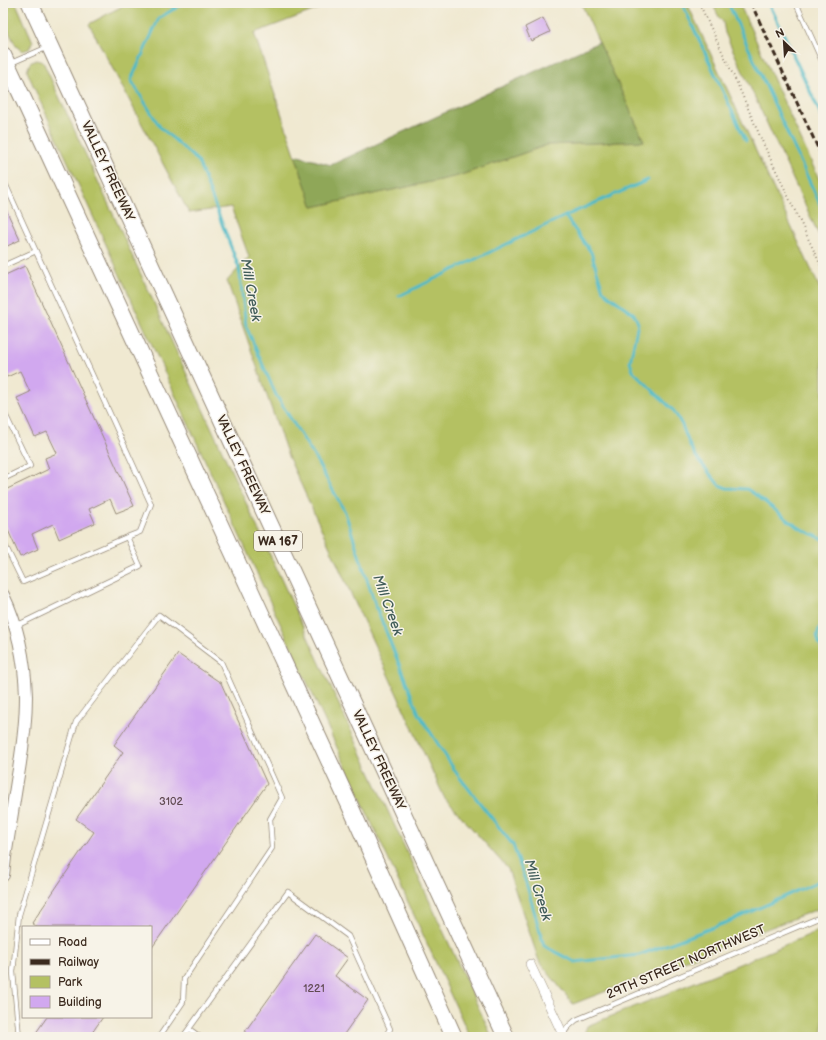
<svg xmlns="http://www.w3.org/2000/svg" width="826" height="1040" font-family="'Balsamiq Sans',sans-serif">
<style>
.green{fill:#b4c162;stroke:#787640}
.forest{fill:#8fa758;stroke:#65683b}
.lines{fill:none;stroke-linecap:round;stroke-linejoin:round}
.stream{stroke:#4dbac7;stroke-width:3}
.building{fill:#d1a8ef}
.service-casing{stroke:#968a78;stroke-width:6}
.minor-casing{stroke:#968a78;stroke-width:10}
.secondary-casing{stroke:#968a78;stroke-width:14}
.motorway-casing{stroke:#968a78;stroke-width:18}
.path{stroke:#968a78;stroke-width:2;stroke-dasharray:1 3;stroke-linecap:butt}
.service{stroke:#fff;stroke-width:4.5}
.minor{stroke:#fff;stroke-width:9}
.secondary{stroke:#fff;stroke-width:12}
.motorway{stroke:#fff;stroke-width:16}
.rail{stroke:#3b2a1e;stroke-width:3;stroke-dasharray:6 3;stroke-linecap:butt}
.labels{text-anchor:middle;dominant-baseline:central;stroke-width:3;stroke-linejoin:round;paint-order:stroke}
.number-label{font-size:11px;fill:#604a52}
.shield{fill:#f7f3e8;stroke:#73665b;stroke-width:1}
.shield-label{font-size:12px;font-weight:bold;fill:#3b2a1e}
.street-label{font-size:13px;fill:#3b2a1e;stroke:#f7f3e8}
.water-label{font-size:14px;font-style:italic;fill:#415c59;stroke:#f7f3e8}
</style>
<rect width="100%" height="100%" fill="#f7f3e8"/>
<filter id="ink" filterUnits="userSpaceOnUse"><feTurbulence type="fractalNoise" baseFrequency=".025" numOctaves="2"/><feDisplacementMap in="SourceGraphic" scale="8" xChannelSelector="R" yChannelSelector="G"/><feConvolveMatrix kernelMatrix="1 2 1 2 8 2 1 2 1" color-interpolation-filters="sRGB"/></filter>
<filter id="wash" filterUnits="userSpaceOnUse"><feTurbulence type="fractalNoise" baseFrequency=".012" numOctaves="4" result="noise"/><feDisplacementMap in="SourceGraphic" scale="16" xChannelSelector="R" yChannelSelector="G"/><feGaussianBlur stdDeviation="0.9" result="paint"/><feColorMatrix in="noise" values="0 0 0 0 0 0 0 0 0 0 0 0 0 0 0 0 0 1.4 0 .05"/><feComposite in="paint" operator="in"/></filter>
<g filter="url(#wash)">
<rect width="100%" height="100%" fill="#f0e9d1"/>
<path class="green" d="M3 3H16L33 42 29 49 22 51 16 46 3 20Z
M128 3H334L254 33 313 207 458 176 547 145 644 141 581 3H687L823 295V907L573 1004 539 961 508 869 444 797 288 456 227 281 249 257 231 207 189 213 89 24Z
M712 3H739L823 188V244L725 33 723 22 719 17Z
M36 60 43 62 44 64 492 1037H470L40 101 27 71 30 63Z
M823 929V1037H583L587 1026 737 965Z"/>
<path class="forest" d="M599 42 644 141 547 145 458 176 313 207 295 155 331 165Z"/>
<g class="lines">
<path class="stream" d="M169 3 175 9
M184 3 159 18 131 80 160 127 198 161 239 268 246 326 276 395 314 456 345 512 375 604 419 714 457 774 513 845 527 886 544 946 575 962 639 955 733 920 823 879
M682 3 746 141
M728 3 823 211
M769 3 823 119
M565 216 591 252 603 290 608 295 634 314 638 323 630 362 633 371 674 411 682 425 690 446 697 458 719 485 727 488 747 489 756 495 792 523 805 531 823 539
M399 296 565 216 648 180
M823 622C815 634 816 638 823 651"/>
</g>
<g id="blocks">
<path class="building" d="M543 18 550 32 531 41 525 27Z
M3 203 20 240 3 248Z
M25 266 134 506 116 513 110 499 89 509 95 523 59 539 53 524 32 534 38 549 20 557 3 519V491L49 469 45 458 57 453 47 432 35 437 17 398 30 392 20 371 7 377 3 369V276Z
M178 654 221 683 267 784 151 949V927H37L32 923 94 832 76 819 123 752 114 745Z
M315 934 348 958 335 976 368 1000 342 1037H241Z
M47 1017H103L89 1037H33Z"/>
</g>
</g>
<g filter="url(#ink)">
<use href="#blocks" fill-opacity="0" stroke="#968a78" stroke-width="1"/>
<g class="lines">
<g class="service-casing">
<path id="service" d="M796 3 823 63
M11 63 48 47
M3 179 151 504 140 532 127 537 140 566 16 626
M3 266 36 251
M3 410 30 466 3 479
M3 541 23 582 127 537
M189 1029 200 1037
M563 1034 568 1027 576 1020 823 916
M19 1037 13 972 19 915 76 722 159 615 221 662 282 798 270 819 272 848 184 979 183 1002 159 1037
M183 1037 288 892 348 936 390 1029 385 1037"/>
</g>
<g class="minor-casing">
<path id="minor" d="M530 964 564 1037"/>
</g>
<g class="secondary-casing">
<path id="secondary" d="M3 595C18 626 25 662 26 696 26 725 22 753 17 781 13 806 9 831 5 857L3 875"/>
</g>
<g class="motorway-casing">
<path id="motorway" d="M30 3 506 1037
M3 55 350 806 454 1037"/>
</g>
<path class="path" d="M699 3 737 83 763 143 823 270"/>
<use href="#service" class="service"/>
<use href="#minor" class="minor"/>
<use href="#secondary" class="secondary"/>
<use href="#motorway" class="motorway"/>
<path class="rail" d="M751 3 823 159"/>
</g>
</g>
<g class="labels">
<g class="number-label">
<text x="171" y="801">3102</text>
<text x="314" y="988">1221</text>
</g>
<rect class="shield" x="254" y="531" width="48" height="20" rx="3"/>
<g class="shield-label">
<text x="278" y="541">WA 167</text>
</g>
<g class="street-label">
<text transform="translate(108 171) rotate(65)">VALLEY FREEWAY</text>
<text transform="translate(243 465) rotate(65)">VALLEY FREEWAY</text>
<text transform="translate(379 760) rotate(65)">VALLEY FREEWAY</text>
<text transform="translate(686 962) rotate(-23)">29TH STREET NORTHWEST</text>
</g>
<g class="water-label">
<text transform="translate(251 290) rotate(80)">Mill Creek</text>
<text transform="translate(388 605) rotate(70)">Mill Creek</text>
<text transform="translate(538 890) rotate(73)">Mill Creek</text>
</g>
</g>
<rect width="826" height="1040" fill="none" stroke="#f7f3e8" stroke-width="16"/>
<rect x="22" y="926" width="130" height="92" fill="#f7f3e8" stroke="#aca397"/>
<rect x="30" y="939" width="20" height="6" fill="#ffffff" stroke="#aca397"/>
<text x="58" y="946" font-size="12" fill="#3b2a1e">Road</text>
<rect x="30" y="959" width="20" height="6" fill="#3b2a1e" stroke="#aca397"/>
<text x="58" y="966" font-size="12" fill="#3b2a1e">Railway</text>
<rect x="30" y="976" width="20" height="12" fill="#b4c162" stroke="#aca397"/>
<text x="58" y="986" font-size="12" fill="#3b2a1e">Park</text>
<rect x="30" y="996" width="20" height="12" fill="#d1a8ef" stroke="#aca397"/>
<text x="58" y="1006" font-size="12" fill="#3b2a1e">Building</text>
<g transform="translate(784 42) rotate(335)" stroke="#f7f3e8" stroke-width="3" paint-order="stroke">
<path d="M0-3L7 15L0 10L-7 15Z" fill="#3b2a1e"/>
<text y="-6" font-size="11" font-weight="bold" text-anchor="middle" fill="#3b2a1e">N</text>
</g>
</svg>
